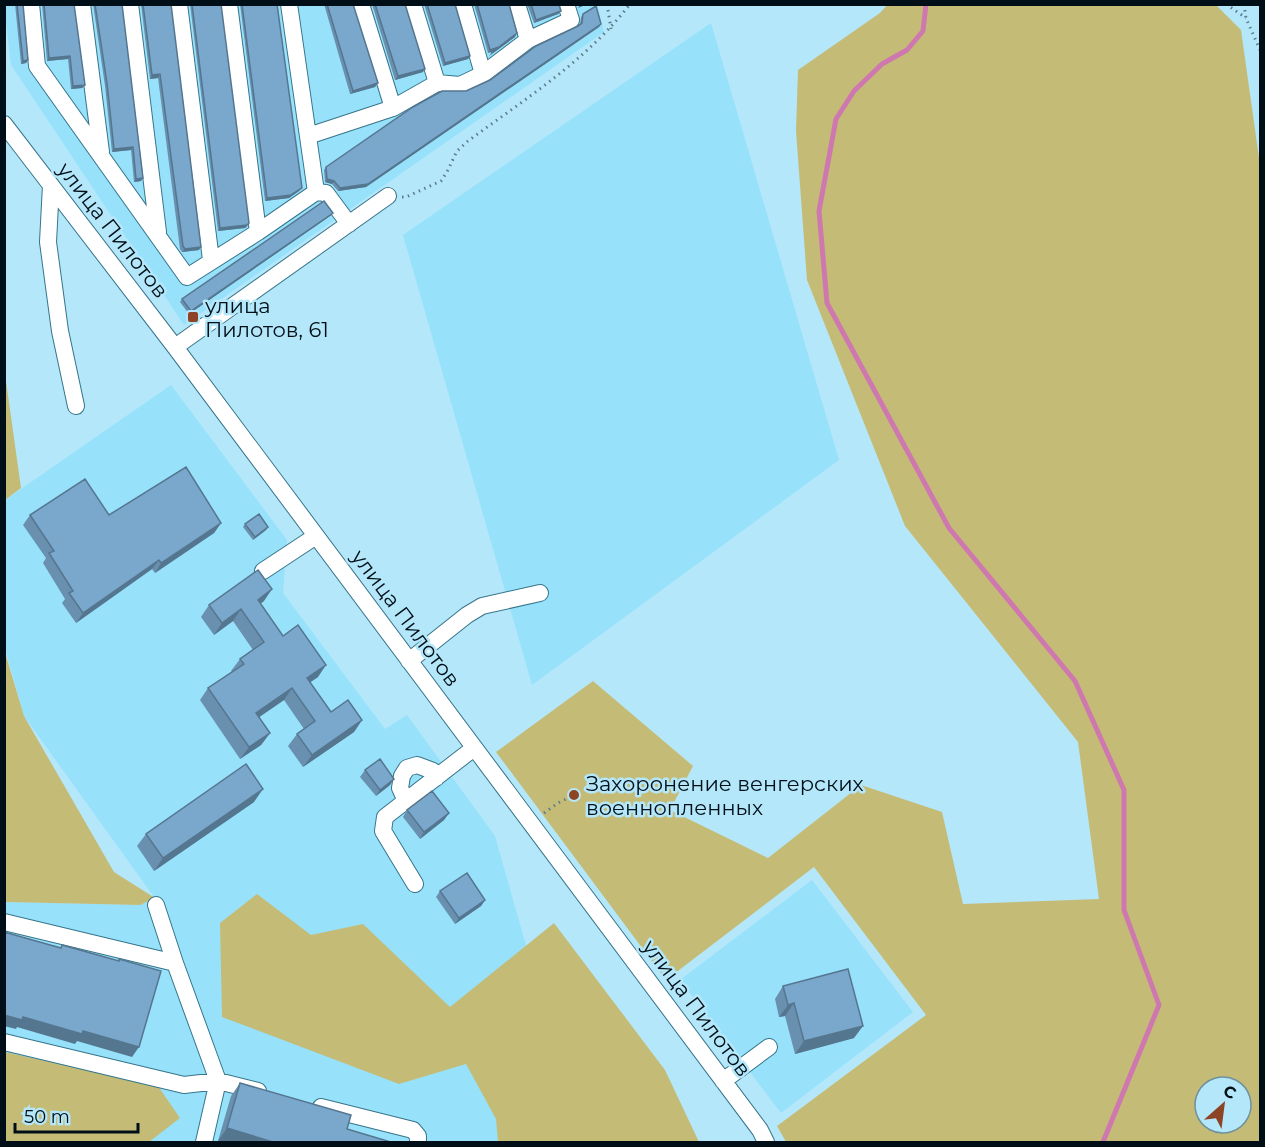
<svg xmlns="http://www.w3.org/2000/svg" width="1265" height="1147" font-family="Montserrat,sans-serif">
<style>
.built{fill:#97e1fb}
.green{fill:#c4bc76;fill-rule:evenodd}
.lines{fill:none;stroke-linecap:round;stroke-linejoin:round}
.stream{stroke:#cf78af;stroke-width:5}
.minor-casing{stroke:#36758a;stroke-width:18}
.path{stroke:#5c7c8a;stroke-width:3;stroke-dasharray:1.5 4.5;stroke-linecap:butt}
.minor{stroke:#fff;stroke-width:16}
.wall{fill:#6990af}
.shaded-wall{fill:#55768f}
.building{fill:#7aa8cc;stroke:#55768f;stroke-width:1.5}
.poi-dot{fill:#8c4425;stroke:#b5e7fa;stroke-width:2}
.labels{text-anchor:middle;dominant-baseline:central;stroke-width:5;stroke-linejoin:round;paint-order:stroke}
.street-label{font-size:21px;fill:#000f17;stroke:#b5e7fa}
.poi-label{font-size:21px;fill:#000f17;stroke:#b5e7fa;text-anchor:start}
</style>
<rect width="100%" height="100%" fill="#b5e7fa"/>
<path class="built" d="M597 4 604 32 184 325 11 65 5 14 4 5Z
M711 23 839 460 532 685 403 235Z
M171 385 287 540 283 593 385 729 407 715 495 836 538 988 584 1142H5V902L140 905 154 897 24 716 5 649V500Z
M812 880 913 1012 781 1113 680 980Z"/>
<path class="green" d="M887 5H1216L1241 30 1260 165V1142H786L777 1126 926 1015 814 867 666 980 496 752 593 681 693 766 670 810 768 858 861 785 942 812 963 904 1099 899 1078 742 905 526 807 280 796 131 798 70 880 13ZM1205 1087H1241V1123H1205Z
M5 374 21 488 5 500H4Z
M4 649 24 716 114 872 155 898 140 905 5 902Z
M257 894 311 935 363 924 450 1007 554 923 665 1070 699 1142H498L496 1119 466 1064 399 1084 222 1017 220 923Z
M5 1052 158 1086 180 1118 149 1142H5Z"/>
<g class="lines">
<path class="stream" d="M926 4 923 31 907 50 882 64 854 91 836 119 819 211 827 303 949 528 1075 681 1124 790V910L1159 1005 1103 1142"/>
<g class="minor-casing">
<path id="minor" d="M31 4 37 66 187 277 258 232 316 192 289 4
M82 4 101 152
M130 4 158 232
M179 4 211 260
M229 4 258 232
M361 4 393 108
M413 4 437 83
M463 4 483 74
M517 4 528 40
M4 124 175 347 760 1130 766 1142
M308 136 393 108 437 83 460 85 483 74 528 40 571 20 566 4
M51 185 48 242 60 331 76 406
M316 192 326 193 349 224
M175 347 388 196
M263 571 316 536
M409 661 467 615 482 606 540 593
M406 801 400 788 402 776 407 768 417 765 433 771 436 778
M415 884 383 831 385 817 474 748
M156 905 175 963 218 1081 204 1142
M4 922 175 963
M4 1042 184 1085 218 1081 258 1091
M723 1081 769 1047
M321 1107 413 1130 418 1136V1142"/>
</g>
<path class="path" d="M607 4 611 29
M1226 4 1246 18
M1244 4 1246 18 1260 50
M402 197H406L441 181 447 172 457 151 468 141C525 99 586 61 630 4
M544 813 558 803 574 795"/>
<use href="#minor" class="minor"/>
</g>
<path class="wall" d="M15 4H23L28 60 26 63 21 64Z
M42 4H74L85 85 82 88 71 89 68 59 47 61Z
M93 4H122L141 181 134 182 131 150 112 152 105 86Z
M141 4H171L199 250 182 252 180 249 158 78 150 79Z
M190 4H221L247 227 245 228 218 231Z
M240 4H277L299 191 289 198 265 201Z
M324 4H353L378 83 375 87 350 94Z
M372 4H405L423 72 395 80Z
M424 4H455L470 56 468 59 443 66Z
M474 4H509L515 37 489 56 493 51 488 53Z
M527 4H559L561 11 558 14 534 23Z
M583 14 601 24 599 27 366 187 338 191 332 184 325 182 324 170 326 167 466 91 490 80 578 26 580 24 581 17Z
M330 216 189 314 180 302 182 299Z
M30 515H109L221 523 214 533 155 573 152 569 76 623 62 603 65 599 43 563 46 558 23 525Z
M245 524 266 530 253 540 243 527Z
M264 601 260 604 283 636 318 677 310 682 331 712 362 720 354 732 303 767 288 746 297 734 304 729 284 700 259 717 270 733 261 745 240 759 200 700 208 688 232 672 231 671 240 659 253 650 233 621 214 635 201 617 209 605Z
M365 770 390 785 376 796 360 777Z
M254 802 154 871 137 846 146 834Z
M407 810 449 813 444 820 420 839 403 817Z
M440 891 485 900 481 906 455 924 436 897Z
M783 986 854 1038 795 1054 785 1016 779 1017 775 999Z
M240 1083 347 1129 394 1143H223L218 1141 231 1096Z"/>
<path class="shaded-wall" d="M588 4 578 8 580 5Z
M561 11 558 14 534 23 536 20Z
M601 24 599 27 366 187 338 191 340 188Z
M517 33 515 37 489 56 494 51 488 53 490 50Z
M70 56 68 59 47 61 49 58Z
M470 56 468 59 443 66 445 63Z
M28 60 26 63 21 64 23 61Z
M425 69 423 72 395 80 398 76Z
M160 74 158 78 150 79 152 75Z
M378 83 375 87 350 94 353 91Z
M85 85 82 88 71 89 73 86Z
M133 147 131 150 112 152 114 149Z
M143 178 141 181 134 182 136 179Z
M327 179 334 181 332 184 325 182Z
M302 188 299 191 289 198 265 201 267 198Z
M333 213 330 216 189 314 191 311Z
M249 223 245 228 218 231 220 228Z
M201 247 199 250 182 252 185 249Z
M221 523 214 533 155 573 161 563Z
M268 527 266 530 253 540 255 537Z
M159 560 152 569 76 623 83 613Z
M272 589 264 601 249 612 258 600Z
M241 609 233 621 214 635 222 623Z
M326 665 318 677 299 690 307 678Z
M292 688 284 700 248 725 256 713Z
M362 720 354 732 303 767 312 755Z
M270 733 261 745 240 759 249 747Z
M394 779 390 785 376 796 380 790Z
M263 789 254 802 154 871 163 858Z
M449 813 444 820 420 839 424 832Z
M485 900 481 906 455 924 459 918Z
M794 1003 785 1016 779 1017 788 1005Z
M4 1015 23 1017 83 1031 139 1047 132 1057 77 1041 75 1044 17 1027 16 1029 4 1026Z
M863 1026 854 1038 795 1054 804 1041Z
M227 1128 276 1143H223L218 1141Z"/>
<path class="building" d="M17 4H23L28 60 23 61Z
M44 4H74L85 85 73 86 70 56 49 58Z
M95 4H122L143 178 136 179 133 147 114 149 107 83Z
M143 4H171L201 247 185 249 183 246 160 74 152 75Z
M192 4H221L249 223 247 225 220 228Z
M242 4H277L302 188 291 195 267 198Z
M327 4H353L378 83 353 91Z
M375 4H405L425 69 398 76Z
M427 4H455L470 56 445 63Z
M477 4H509L517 33 491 53 499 47 490 50Z
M531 4H559L561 11 536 20Z
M596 6 601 24 368 184 340 188 334 181 327 179 326 167 413 107 442 91H466L490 80 536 46 578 26 582 23 583 14Z
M324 201 333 213 191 311 182 299Z
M186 467 221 523 161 563 159 560 83 613 69 593 73 591 49 553 54 551 30 515 85 479 109 515Z
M259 514 268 527 255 537 245 524Z
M258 570 272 589 258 600 283 636 298 625 326 665 307 678 331 712 348 700 362 720 312 755 297 734 315 721 292 688 256 713 270 733 249 747 208 688 244 664 240 659 264 642 241 609 222 623 209 605Z
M380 759 394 779 380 790 365 770Z
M246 764 263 789 163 858 146 834Z
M432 791 449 813 424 832 407 810Z
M467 873 485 900 459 918 440 891Z
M4 932 61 948 62 945 119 961V959L161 971 139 1047 83 1031 82 1034 23 1017 22 1020 4 1015Z
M848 969 863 1026 804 1041 794 1003 788 1005 783 986Z
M240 1083 351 1115 347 1129 394 1143H276L227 1128Z"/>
<g class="poi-dot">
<rect x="187" y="311" width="12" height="12" rx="3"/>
<circle cx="574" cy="795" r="6"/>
</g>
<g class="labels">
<g class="street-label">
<text transform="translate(113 230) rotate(52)">улица Пилотов</text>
<text transform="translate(406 618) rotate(53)">улица Пилотов</text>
<text transform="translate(697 1008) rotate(53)">улица Пилотов</text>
</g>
<g class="poi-label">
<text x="205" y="305">улица<tspan x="205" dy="24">Пилотов, 61</tspan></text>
<text x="586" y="783">Захоронение венгерских<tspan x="586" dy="24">военнопленных</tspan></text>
</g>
</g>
<rect width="1265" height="1147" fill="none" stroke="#000f17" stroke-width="12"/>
<g transform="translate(1223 1105) rotate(28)"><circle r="28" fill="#b5e7fa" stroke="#6d919f" stroke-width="1.5"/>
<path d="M0-4.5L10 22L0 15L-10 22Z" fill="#8c4425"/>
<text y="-9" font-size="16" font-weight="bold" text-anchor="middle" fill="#000f17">С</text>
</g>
<path d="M15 1123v9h123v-9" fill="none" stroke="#000f17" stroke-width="3"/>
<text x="24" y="1123" font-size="18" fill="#000f17" stroke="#b5e7fa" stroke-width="4.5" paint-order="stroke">50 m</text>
</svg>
